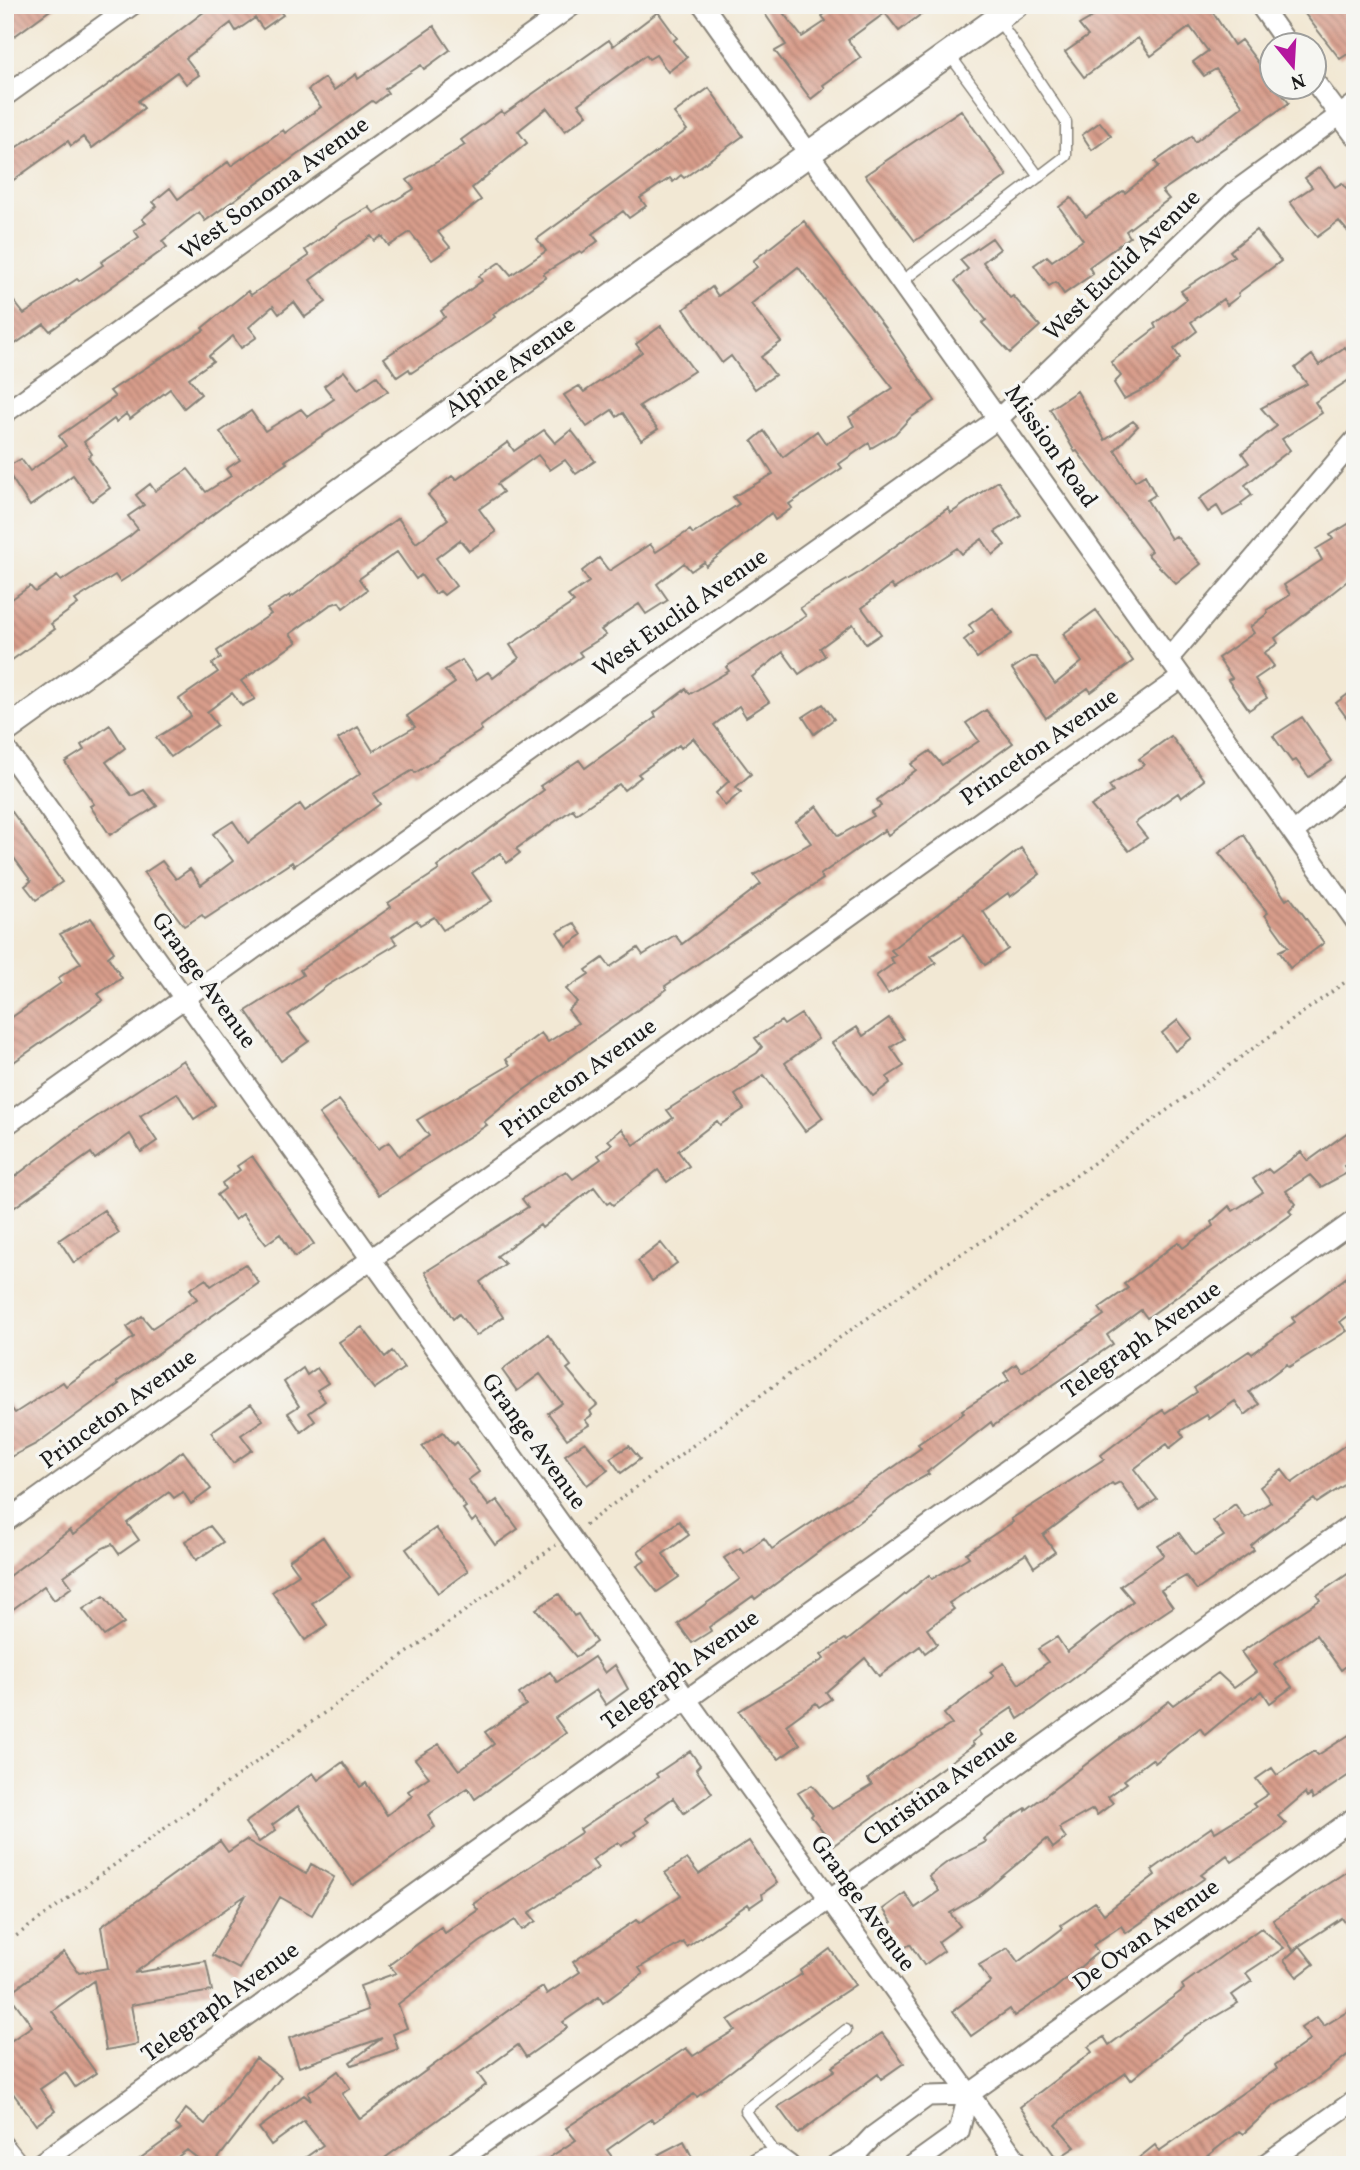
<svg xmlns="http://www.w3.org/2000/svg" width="1360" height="2170" font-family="Vollkorn,serif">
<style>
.building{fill:url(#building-back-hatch)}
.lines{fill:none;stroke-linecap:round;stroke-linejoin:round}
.service-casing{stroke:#878278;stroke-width:13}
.minor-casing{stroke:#878278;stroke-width:23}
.tertiary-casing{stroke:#878278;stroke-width:28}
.path{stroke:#878278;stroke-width:3.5;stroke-dasharray:2 5;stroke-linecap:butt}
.service{stroke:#fff;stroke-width:10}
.minor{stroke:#fff;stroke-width:19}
.tertiary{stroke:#fff;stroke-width:24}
.labels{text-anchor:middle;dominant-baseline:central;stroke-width:7;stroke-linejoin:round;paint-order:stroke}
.street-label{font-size:24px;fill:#1c1c1c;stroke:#f6f6f2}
</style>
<defs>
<pattern id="building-back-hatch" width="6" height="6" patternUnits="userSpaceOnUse" patternTransform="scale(1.75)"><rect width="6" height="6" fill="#d89d8b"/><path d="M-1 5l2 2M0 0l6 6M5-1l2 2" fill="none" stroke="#ae7f71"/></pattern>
</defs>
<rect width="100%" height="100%" fill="#f6f6f2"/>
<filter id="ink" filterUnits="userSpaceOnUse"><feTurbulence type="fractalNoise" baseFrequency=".0143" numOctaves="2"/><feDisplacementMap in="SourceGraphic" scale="14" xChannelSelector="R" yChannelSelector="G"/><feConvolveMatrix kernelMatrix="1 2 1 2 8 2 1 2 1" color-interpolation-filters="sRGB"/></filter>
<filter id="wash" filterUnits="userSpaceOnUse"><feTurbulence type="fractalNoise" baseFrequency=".00686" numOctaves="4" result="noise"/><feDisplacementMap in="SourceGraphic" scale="28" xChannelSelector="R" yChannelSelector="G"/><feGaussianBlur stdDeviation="1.57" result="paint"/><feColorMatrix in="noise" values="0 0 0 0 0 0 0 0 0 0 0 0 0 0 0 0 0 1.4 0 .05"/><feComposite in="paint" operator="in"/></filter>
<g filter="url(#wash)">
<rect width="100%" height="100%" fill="#f2e8d4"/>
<g id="blocks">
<path class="building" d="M14 5H57L5 43V12Z
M213 5H275L283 15 263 29 255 18 236 31 231 23 186 58 199 75 186 84 177 72 138 101 144 108 92 148 83 137 71 146 68 141 5 186V155L101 90Z
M759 5H777L802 37 826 21 822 16 838 5H933L899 31 885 13 848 40 861 58 823 85 825 88 811 99 775 51 786 45Z
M1113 5H1208L1234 45 1241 40 1272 81V88H1277L1289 103 1162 191 1169 199 1126 231 1130 237 1089 267 1093 274 1064 294 1056 282 1049 286 1034 265 1047 256 1052 261 1083 240 1059 207 1071 198 1086 217 1123 191 1125 193 1159 166 1155 162 1192 136 1195 142 1243 106 1216 69 1204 76 1193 62 1208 51 1190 27 1151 56 1138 38 1084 77 1065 52 1088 36 1079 25Z
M1298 5H1348L1355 14V49L1340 59Z
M658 12 677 38 673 41 687 57 668 72 656 55 649 59 646 55 578 104 587 115 565 131 547 108 518 131 527 143 472 188 481 200 438 232 450 247 432 260 410 232 389 246 382 236 375 241 371 236 310 280 326 302 305 317 294 302 279 314 273 306 249 327 257 337 241 348 233 336 209 356 213 361 189 378 201 394 184 408 170 389 130 419 126 414 116 422 114 419 84 442 92 454 88 457 110 488 92 501 73 475 30 506 5 468 21 459 30 471 66 446 59 436 115 397 110 391 204 330 202 328 248 291 251 295 309 256 305 250 344 221 369 207 374 213 414 189 407 180 465 145 461 140 501 111 504 114 609 40 613 46Z
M434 26 450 50 424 69 421 65 385 89 388 93 375 103 372 101 205 221 199 212 162 241 167 247 50 331 44 324 5 351V290L24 314 77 279 79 281 103 265 101 262 139 237 134 230 146 223 142 219 157 206 153 202 170 188 178 199 228 162 231 166 283 130 285 133 321 107 308 90 325 78 334 90 356 74 358 79Z
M709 88 743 136 684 178 681 175 673 182 670 178 640 198 646 206 629 218 623 211 592 234 598 241 582 253 580 251 543 274 546 277 493 314 495 317 411 373 409 369 397 377 384 358 445 317 441 311 482 281 479 276 500 262 511 275 546 251 537 239 687 130 674 113Z
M961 110 1007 176 915 241 865 175Z
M1100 122 1111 136 1092 150 1082 135Z
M1320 167 1335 187 1342 183 1355 198V240L1339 221 1317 237 1290 202 1312 187 1305 178Z
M804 221 888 332 935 401 910 418 895 434 871 448 869 443 839 464 842 468 789 504 792 508 775 520 771 513 706 566 704 562 691 571 684 563 657 584 668 600 646 614 639 604 601 630 606 635 579 652 582 656 505 708 480 727 482 730 415 773 413 770 373 794 380 804 294 866 292 862 205 919 202 915 184 926 144 873 162 861 176 879 190 869 201 885 233 861 213 834 233 821 248 843 300 804 305 811 361 773 338 739 358 727 373 751 415 727 407 716 455 683 445 670 462 660 476 680 488 672 493 678 519 658 510 645 574 602 568 596 589 582 582 571 599 558 609 571 650 544 656 552 690 530 693 534 739 504 733 497 773 474 752 441 764 431 783 457 817 431 826 444 854 426 849 417 893 388 798 267 751 304 781 342 761 357 775 375 755 389 731 356 722 363 684 309 712 287 718 296 757 267 753 261Z
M1256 230 1281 261 1238 293 1239 296 1227 305 1223 299 1191 322 1197 331 1174 349 1180 358 1156 383 1124 399 1114 383 1121 376 1111 362 1156 328 1154 324 1187 299 1181 291 1234 256 1230 251Z
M992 238 1000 249 983 262 1010 298 1013 296 1040 326 1010 353 982 323 986 320 955 281 968 269 960 260Z
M661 326 694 371 639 406 658 429 641 440 623 413 617 417 612 410 587 427 564 395 579 386 584 392 620 368 642 352 636 344Z
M1345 347 1355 361V376L1315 402 1322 413 1282 439 1290 450 1245 485 1252 495 1241 503 1242 505 1223 516 1217 506 1208 512 1199 499 1249 463 1242 453 1277 426 1261 408 1307 384 1295 368 1312 355 1319 365Z
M344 371 358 389 377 376 388 391 285 461 287 463 236 497 134 573 120 582 115 575 75 600 78 604 51 624 55 629 5 665V604L30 586 35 592 57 576 61 581 130 536 138 529 128 516 144 505 136 495 150 484 155 491 188 469 206 492 231 476 226 469 240 460 220 432 251 411 265 431 301 409 308 417 334 399 324 386Z
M1077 391 1105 440 1133 421 1138 426 1115 450 1135 481 1145 475 1155 495 1147 500 1171 539 1176 536 1201 564 1176 584 1147 554 1151 551 1077 451 1075 452 1050 409Z
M544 430 555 443 571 430 595 461 576 474 565 460 550 470 538 455 497 484 503 492 479 509 496 532 469 551 460 540 436 558 456 586 444 595 440 591 435 594 421 575 416 579 397 552 359 579 367 590 343 608 339 602 330 605 290 634 297 642 241 681 255 699 242 706 232 693 207 712 217 725 171 757 156 738 191 716 179 699 218 672 212 664 221 658 217 651 271 614 267 609 290 595V598L398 518 416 543 448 519 428 495 452 476 456 480 508 442 514 451Z
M998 481 1021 515 995 532 1005 545 993 555 982 539 962 554 957 548 894 589 891 585 862 608 881 634 866 644 853 624 820 648 825 656 799 674 783 652 752 677 769 702 746 717 739 706 714 725 751 774 736 787 741 792 725 806 716 793 729 781 693 738 681 748 679 745 638 774 641 777 624 790 619 784 576 814 573 809 516 849 520 853 507 863 500 853 472 873 492 901 443 930 434 917 420 925 417 920 392 937 397 944 328 985 288 1015 309 1041 281 1061 246 1011 303 975 300 970 391 907 388 903 439 870 437 867 544 790 540 786 579 760 585 768 656 717 654 713 686 689 690 694 729 671 726 667 806 616 800 608 857 574 948 508 951 513Z
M1355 520V575L1275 638 1278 643 1264 653 1274 666 1255 679 1267 698 1249 710 1228 680 1232 678 1218 658 1254 633 1250 627 1268 613 1267 610 1290 595 1284 585 1322 560 1316 549 1333 539 1330 535Z
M993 608 1012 634 977 658 964 640 974 632 969 625Z
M1096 610 1133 661 1091 692 1088 688 1046 718 1012 669 1030 657H1036L1055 684 1082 662 1063 634Z
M1355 689V729L1336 703Z
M823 704 834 719 814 734 803 717Z
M986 710 1013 743 888 835 885 830 820 875 823 879 665 986 667 989 517 1095 484 1122 487 1125 379 1195 319 1114 339 1100 378 1149 389 1142 399 1156 429 1136 417 1120 510 1065 506 1059 541 1033 548 1042 578 1023 568 1010 577 1002 566 989 589 974 586 970 603 958 610 967 638 948 643 955 675 935 682 944 761 884 754 875 811 843 796 822 817 806 838 836 874 816 871 812 881 806 877 800 916 770 911 764 930 751 942 765 979 741 966 723Z
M1302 717 1332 761 1309 777 1296 760 1292 762 1273 736Z
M110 725 125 748 106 762 132 796 144 790 157 806 110 835 90 806 94 804 65 762 84 750 81 745Z
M1171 736 1204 780 1181 798 1178 793 1135 823 1147 838 1129 851 1091 806 1113 792 1109 786 1144 765 1139 759Z
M5 802 62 882 36 900 25 886 31 881 11 854 5 859Z
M1244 835 1286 900 1290 897 1324 943 1290 968 1279 951 1288 947 1265 915 1268 913 1219 853Z
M1021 848 1040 874 1010 897 1008 893 983 911 1008 949 985 965 963 935 931 956 936 963 888 994 876 976 894 963 890 958 896 955 891 950Z
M91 918 114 952 108 957 122 978 98 994 103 1000 5 1068V1022L61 983 58 978 81 963 60 934Z
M574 923 582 935 566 946 557 932Z
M801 1014 818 1039 785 1063 823 1118 805 1131 764 1075 735 1095 744 1109 720 1125 717 1121 678 1151 689 1166 667 1182 658 1170 613 1205 610 1202 607 1204 594 1187 542 1228 540 1225 497 1256 505 1264 480 1282 503 1317 476 1336 459 1314 453 1319 425 1272 528 1207 522 1199 535 1190 566 1171 573 1179 601 1159 598 1155 612 1144 608 1140 622 1129 634 1145 673 1118 667 1110 757 1053 762 1047 755 1038 781 1021 784 1025Z
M889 1018 904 1039 891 1047 904 1066 887 1077 890 1083 873 1096 832 1043 857 1027 863 1036Z
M1178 1020 1192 1038 1175 1051 1162 1033Z
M183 1060 215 1105 194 1119 177 1093 140 1116 157 1141 141 1152 130 1134 95 1159 91 1153 5 1214V1184L75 1131Z
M1355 1127V1158L1344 1166 1349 1172 1321 1187 1310 1175 1286 1191 1296 1204 1289 1211 1292 1214 1147 1318 1141 1310 1107 1335 1113 1344 993 1426 991 1422 927 1472 929 1474 907 1486 755 1599 753 1596 709 1627 711 1631 692 1643 678 1624 740 1579 724 1558 740 1548 744 1553 764 1538 772 1549 868 1485 921 1448 918 1444 964 1413 962 1410 1009 1380 1004 1373 1016 1364 1022 1372 1104 1315 1099 1308 1128 1288 1124 1284 1178 1242 1183 1248 1213 1226 1211 1222 1229 1206 1233 1211 1263 1192 1253 1179 1268 1169 1272 1173 1301 1152 1308 1161Z
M252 1156 314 1244 295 1257 280 1234 266 1244 243 1214 235 1220 217 1195 225 1189 222 1183 240 1170 237 1166Z
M104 1210 119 1233 74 1263 59 1240Z
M661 1243 677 1263 652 1281 638 1261Z
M245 1264 259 1283 117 1382 119 1384 36 1444 5 1460V1399L15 1413 63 1382 66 1386 134 1337 127 1327 142 1316 152 1328 197 1299 190 1289 206 1279 211 1286Z
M1355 1271V1311L1340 1322 1347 1331 1289 1367 1287 1364 1249 1392 1259 1404 1245 1415 1235 1401 1209 1419 1207 1415 1180 1431 1184 1437 1170 1448 1167 1444 1134 1469 1157 1499 1140 1511 1120 1482 1114 1485 1112 1483 1043 1535 1055 1552 1034 1567 1026 1554 949 1603 954 1609 927 1629 937 1644 925 1653 920 1646 879 1676 865 1658 826 1692 831 1699 819 1707 816 1703 786 1725 800 1744 779 1759 763 1744 739 1711 824 1659 821 1655 845 1639 847 1641 929 1575 932 1579 969 1557 966 1553 1013 1522 1011 1519 1104 1459 1101 1455 1123 1438 1163 1410 1165 1413 1197 1392 1194 1388 1249 1351 1252 1354 1295 1322 1292 1318Z
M362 1327 385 1357 392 1351 404 1368 374 1389 339 1342Z
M548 1335 571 1366 567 1369 597 1405 590 1411 592 1415 585 1420 589 1425 567 1439 548 1413 562 1403 540 1374 517 1391 502 1370Z
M303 1368 307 1375 317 1368 328 1383 317 1390 325 1401 309 1413 315 1421 301 1432 288 1413 299 1406 284 1382Z
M251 1404 263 1420 241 1435 252 1450 233 1463 211 1432Z
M443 1432 454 1445 457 1442 479 1472 468 1480 489 1506 497 1500 518 1529 495 1545 476 1518 472 1522 463 1509 466 1507 422 1446Z
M1355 1438V1478L1317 1503 1314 1499 1260 1538 1251 1546 1254 1550 1197 1590 1186 1576 1161 1590 1173 1607 1131 1635 1036 1707 1018 1719 1012 1708 978 1731 981 1735 972 1742 974 1745 834 1845 811 1816 813 1814 798 1793 812 1785 832 1809 872 1785 868 1779 888 1763 952 1724 944 1714 994 1676 990 1672 1004 1663 1019 1684 1048 1662 1038 1649 1057 1637 1067 1652 1133 1601 1120 1586 1164 1555 1158 1546 1179 1533 1195 1555 1224 1536 1213 1521 1235 1504 1245 1518 1271 1502 1260 1487 1282 1470 1292 1483Z
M585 1442 608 1470 587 1485 565 1455Z
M629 1446 640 1459 621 1473 610 1458Z
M183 1451 211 1489 191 1504 183 1492 174 1498 169 1492 127 1523 139 1540 119 1554 112 1544 103 1548 64 1576 72 1587 54 1600 44 1586 5 1615V1579L70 1530 73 1535Z
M679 1521 689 1535 663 1554 679 1577 657 1592 637 1566 645 1561 638 1551Z
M210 1526 223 1542 196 1560 185 1541Z
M436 1528 468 1571 438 1593 406 1549Z
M323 1537 350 1577 312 1603 327 1625 305 1640 272 1592 299 1574 289 1560Z
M1355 1569V1634L1345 1643 1355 1659 1341 1670 1316 1635 1274 1664 1292 1687 1270 1703 1262 1691 1253 1698 1252 1696 1205 1735 1200 1728 1155 1763 1152 1759 1124 1780 1127 1783 1108 1797 1113 1803 1097 1815 1093 1809 1059 1828 1066 1838 1053 1848 1047 1839 980 1895 950 1913 960 1926 938 1942 944 1951 924 1965 910 1944 902 1950 886 1926 892 1922 883 1909 905 1893 915 1908 939 1891 929 1876 946 1863 986 1842 984 1839 1007 1820 1026 1808V1810L1169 1701 1173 1705 1218 1673 1234 1688 1256 1672 1241 1652 1320 1600 1317 1595Z
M559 1594 574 1616 578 1614 596 1642 576 1657 536 1609Z
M104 1596 124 1623 104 1636 83 1609Z
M594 1657 605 1673 615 1665 628 1689 606 1705 596 1690 555 1718 566 1733 475 1799 468 1788 428 1815 435 1827 353 1885 298 1806 272 1825 276 1830 259 1842 245 1823 313 1773 318 1780 343 1762 360 1787 366 1783 387 1815 412 1796 408 1791 429 1777 415 1759 439 1744 459 1770 494 1744 485 1732 526 1705 519 1694 550 1672 557 1682Z
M1355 1731V1771L1313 1799 1311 1794 1307 1797 1305 1793 1278 1816 1286 1824 1268 1838 1232 1862 1227 1855 1201 1875 1205 1878 1126 1933 1121 1926 1093 1945 1098 1952 1054 1989 1014 2016 1010 2009 971 2036 953 2011 991 1982 979 1965 1008 1948 1018 1962 1063 1928 1061 1925 1095 1902 1104 1914 1155 1875 1152 1870 1196 1838 1212 1827 1215 1832 1256 1807 1253 1804 1268 1794 1256 1779 1272 1768 1277 1775 1314 1751 1318 1755Z
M690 1751 700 1765 696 1769 712 1793 684 1813 673 1798 645 1818 649 1822 634 1832 637 1835 621 1846 618 1842 592 1860 598 1868 529 1913 536 1921 522 1930 515 1920 480 1942 398 2004 407 2028 393 2034 398 2049 352 2065 350 2062 382 2038 299 2067 289 2038 368 2010 360 1986 396 1973 389 1965 441 1927 445 1933 478 1910 473 1904 582 1832 580 1829 658 1777 656 1774Z
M246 1840 306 1874 311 1864 334 1877 312 1915 280 1897 239 1969 212 1955 246 1895 134 1973 206 1961 212 1991 131 2005 138 2044 106 2050 94 1981 52 2011 96 2073 75 2087 65 2072 40 2089 55 2111 36 2125 5 2082V2045L32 2026 9 1994 64 1952 79 1973 108 1968 101 1927 220 1841 228 1852Z
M749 1841 777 1883 762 1894 763 1898 750 1907 748 1904 687 1947 683 1942 639 1968 643 1974 603 2003 599 1997 563 2022 567 2028 526 2057 518 2045 478 2074 486 2085 375 2165H295L323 2145 304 2121 271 2145 259 2128 304 2095 311 2101 308 2093 338 2071 350 2088 342 2094 360 2119 521 2001 543 1987 547 1994 580 1972 573 1962 636 1920 639 1923 681 1895 665 1873 687 1859 699 1874Z
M1355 1866V1938L1342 1918 1293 1950 1273 1920Z
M1261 1928 1284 1948 1246 1973 1252 1981 1232 1995 1238 2003 1186 2034 1131 2080 1126 2073 1069 2113 1056 2125 1075 2147 1057 2159 1020 2107 1092 2052 1088 2047 1104 2037 1109 2045 1184 1989 1182 1985Z
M1300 1946 1314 1964 1297 1977 1284 1960Z
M830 1949 855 1985 768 2043 697 2097 694 2094 654 2122 651 2119 607 2150 618 2165H538L576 2140 566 2128 686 2048 693 2056 735 2030 728 2020 802 1974 800 1971Z
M1355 2007V2049L1313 2082 1272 2107 1243 2134 1239 2131 1196 2165H1130L1155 2145 1159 2151 1277 2069 1275 2065 1310 2040 1301 2028 1317 2017 1324 2026Z
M882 2033 904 2063 881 2079 878 2074 798 2134 778 2107 835 2070 832 2067Z
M256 2058 281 2077 213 2165H206L187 2150 167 2165H131L181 2129 175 2124 186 2109 205 2124Z
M684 2141 696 2165H665L659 2154Z"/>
</g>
</g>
<g filter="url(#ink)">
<use href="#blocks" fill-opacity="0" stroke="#878278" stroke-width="2"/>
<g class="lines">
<g class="service-casing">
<path id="service" d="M949 54 1039 177
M901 282 1066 156V122L998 19
M5 2140 25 2165
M857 2153 867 2165
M778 2157 745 2110 846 2030"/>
</g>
<g class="minor-casing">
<path id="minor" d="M703 5 1355 920
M1260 5 1289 46
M1314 81 1355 136
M5 96 132 5
M5 413 573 5
M1169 658 1355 440
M5 748 1020 2165
M1293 833 1355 780
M5 1126 999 418 1233 193 1355 104
M5 1522 1182 677
M968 2095 1355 1817
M38 2165 1355 1220
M452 2165 828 1900 1355 1522
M753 2165 763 2159 778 2157 789 2165
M836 2165 857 2153 873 2136 928 2096 968 2095
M913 2165 959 2132 968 2095
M1264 2165 1355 2100"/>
</g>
<g class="tertiary-casing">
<path id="tertiary" d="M5 731 1016 5"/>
</g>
<path class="path" d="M585 1525 818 1353 943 1265 999 1231 1355 975
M5 1944 556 1545"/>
<use href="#service" class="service"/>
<use href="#minor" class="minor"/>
<use href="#tertiary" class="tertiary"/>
</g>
</g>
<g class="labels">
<g class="street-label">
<text transform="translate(275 189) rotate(-36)">West Sonoma Avenue</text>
<text transform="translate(1123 266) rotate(-44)">West Euclid Avenue</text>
<text transform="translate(511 368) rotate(-36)">Alpine Avenue</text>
<text transform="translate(1050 447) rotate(55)">Mission Road</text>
<text transform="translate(681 614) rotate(-35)">West Euclid Avenue</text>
<text transform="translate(1040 748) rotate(-35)">Princeton Avenue</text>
<text transform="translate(203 981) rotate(54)">Grange Avenue</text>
<text transform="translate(579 1079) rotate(-36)">Princeton Avenue</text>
<text transform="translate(1142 1341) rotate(-35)">Telegraph Avenue</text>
<text transform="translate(119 1410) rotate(-36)">Princeton Avenue</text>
<text transform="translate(533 1442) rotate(54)">Grange Avenue</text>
<text transform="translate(681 1671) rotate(-36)">Telegraph Avenue</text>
<text transform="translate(941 1788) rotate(-36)">Christina Avenue</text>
<text transform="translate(862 1904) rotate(54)">Grange Avenue</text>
<text transform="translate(1147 1936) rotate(-36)">De Ovan Avenue</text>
<text transform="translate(221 2003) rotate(-36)">Telegraph Avenue</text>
</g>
</g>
<rect width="1360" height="2170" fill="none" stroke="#f6f6f2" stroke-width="28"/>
<g transform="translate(1293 66) rotate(162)"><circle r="33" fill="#f6f6f2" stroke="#9f9f9c" stroke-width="2"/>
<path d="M0-5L12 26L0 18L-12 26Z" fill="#b5179e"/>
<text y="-10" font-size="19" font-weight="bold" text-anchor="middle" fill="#1c1c1c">N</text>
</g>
</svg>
